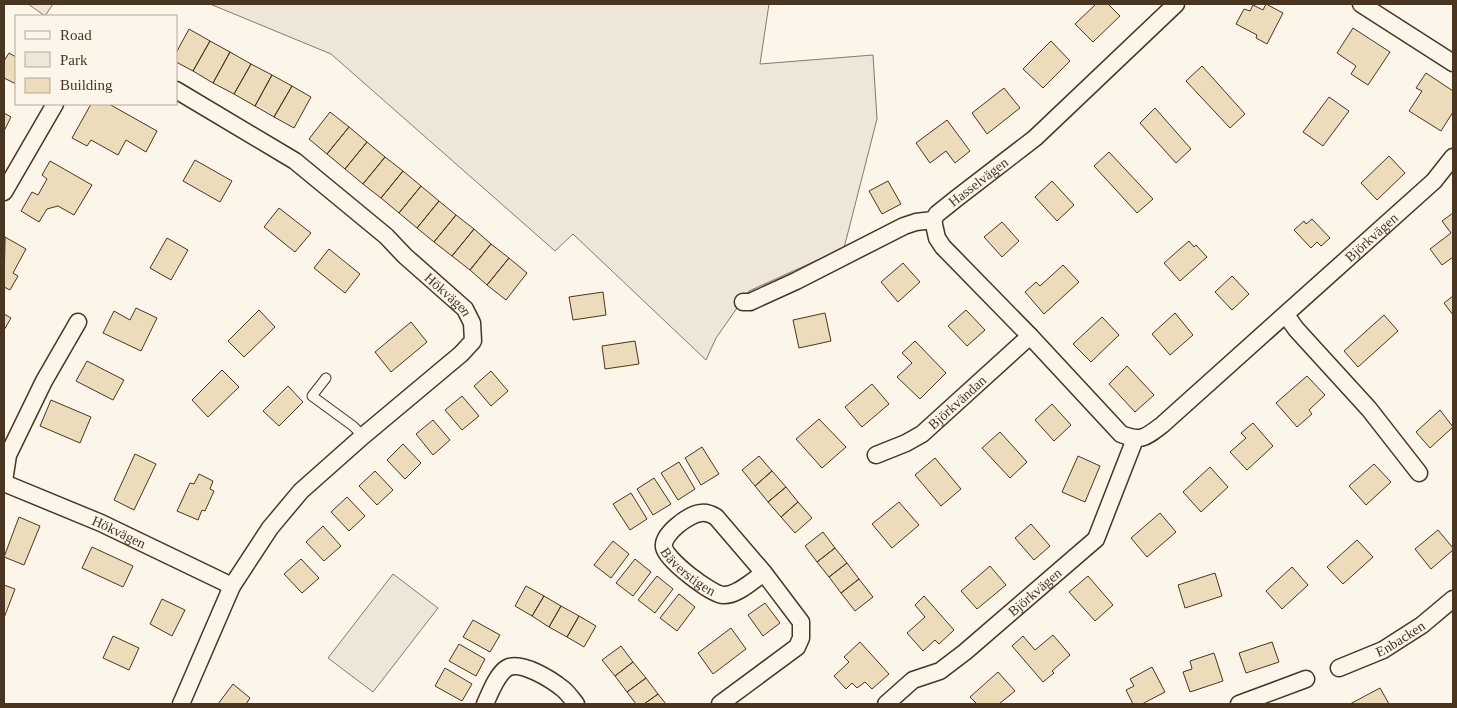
<svg xmlns="http://www.w3.org/2000/svg" width="1457" height="708" font-family="'Times New Roman',serif">
<style>
.green{fill:#ede6d9;stroke:#887966}
.building{fill:#ecdcbc;stroke:#4a3520}
.lines{fill:none;stroke-linecap:round;stroke-linejoin:round}
.lane-casing{stroke:#4a3520;stroke-width:11}
.street-casing{stroke:#4a3520;stroke-width:19}
.lane{stroke:#fbf6e9;stroke-width:9}
.street{stroke:#fbf6e9;stroke-width:16}
.labels{text-anchor:middle;dominant-baseline:central;stroke-width:4;stroke-linejoin:round;paint-order:stroke}
.street-label{font-size:14px;fill:#4a3520;stroke:#fbf6e9}
</style>
<rect width="100%" height="100%" fill="#fbf6e9"/>
<path class="green" d="M28 4H53L45 16Z
M210 4H769L760 64 873 55 877 119 844 248 749 291 716 338 706 360 573 234 555 251 331 54Z
M393 574 438 608 373 692 328 658Z"/>
<path class="building" d="M1096 4H1108L1120 16 1093 42 1075 24Z
M1266 4 1283 13 1267 44 1256 38 1257 35 1236 24 1244 9 1250 11 1253 5 1263 10Z
M1353 28 1390 52 1368 85 1351 74 1356 66 1337 53Z
M189 29 210 41 193 71 176 62V53Z
M210 41 230 52 213 83 193 71Z
M1051 41 1070 61 1043 88 1023 69Z
M230 52 251 64 234 94 213 83Z
M9 53 16 57V84L4 78V61Z
M251 64 272 75 255 106 234 94Z
M1202 66 1245 114 1230 128 1186 81Z
M1426 73 1453 91V112L1441 131 1409 111 1422 91 1416 88Z
M272 75 292 86 274 117 255 106Z
M292 86 311 97 294 128 274 117Z
M1004 88 1020 108 987 134 972 113Z
M1329 97 1349 111 1323 146 1303 132Z
M91 104H109L157 131 146 152 126 140 118 155 91 140 87 146 72 138Z
M1155 108 1191 149 1176 163 1140 123Z
M330 112 349 127 327 154 309 139Z
M4 113 11 117 4 131Z
M947 120 970 151 955 163 946 151 930 163 916 143Z
M349 127 367 142 345 169 327 154Z
M367 142 385 157 363 184 345 169Z
M1109 152 1153 199 1137 213 1094 166Z
M1389 156 1405 173 1377 200 1361 183Z
M385 157 403 171 381 198 363 184Z
M195 160 232 181 220 202 183 181Z
M50 161 92 185 74 215 58 206 47 209 39 222 21 211 32 192 38 195 47 179 42 175Z
M403 171 421 186 399 213 381 198Z
M888 181 901 204 882 214 869 191Z
M1052 181 1074 205 1057 221 1035 197Z
M421 186 439 201 417 228 399 213Z
M439 201 456 215 434 242 417 228Z
M279 208 311 233 295 252 264 227Z
M1453 213V257L1442 265 1430 249 1451 233 1442 221Z
M456 215 474 229 452 256 434 242Z
M1312 219 1330 238 1321 246 1317 242 1311 248 1294 230 1304 221 1306 224Z
M1002 222 1019 241 1002 257 984 237Z
M474 229 491 244 470 270 452 256Z
M5 237 26 249 13 273 18 276 10 290 4 287Z
M167 238 188 250 171 280 150 268Z
M1189 241 1194 247 1196 245 1207 257 1180 281 1164 263Z
M491 244 509 258 487 285 470 270Z
M329 249 360 274 345 293 314 268Z
M509 258 527 273 506 300 487 285Z
M903 263 920 282 898 302 881 282Z
M1063 265 1079 282 1044 314 1025 292 1036 282 1040 286Z
M1232 276 1249 294 1232 310 1215 292Z
M603 292 606 315 573 320 569 297Z
M1453 296V315L1444 303Z
M136 308 157 318 141 351 103 333 114 311 130 320Z
M259 310 275 327 244 357 228 341Z
M966 310 985 330 967 346 948 326Z
M825 313 831 341 799 348 793 320Z
M1175 313 1193 335 1170 355 1152 334Z
M4 314 11 318 4 330Z
M1384 315 1398 331 1358 367 1344 351Z
M1102 317 1119 335 1091 362 1073 344Z
M411 322 427 342 391 372 375 352Z
M635 341 639 364 605 369 602 346Z
M915 341 946 373 920 399 897 377 912 363 902 353Z
M87 361 124 380 113 400 76 381Z
M1127 366 1154 395 1135 412 1109 384Z
M222 370 239 387 208 417 192 400Z
M491 371 508 391 491 406 474 386Z
M1307 376 1325 395 1309 410 1312 414 1297 427 1276 403Z
M872 384 889 404 862 427 845 407Z
M288 386 303 402 279 426 263 411Z
M462 396 479 416 462 430 445 410Z
M51 400 91 417 80 443 40 426Z
M1052 404 1071 425 1054 441 1035 420Z
M1440 410 1453 427 1430 448 1416 432Z
M819 419 846 447 822 468 796 439Z
M433 420 450 440 433 455 416 434Z
M1253 423 1273 446 1247 470 1230 452 1246 438 1241 433Z
M1000 432 1027 462 1010 478 982 448Z
M403 444 421 463 405 479 387 460Z
M702 447 719 474 701 485 685 458Z
M135 454 156 464 134 510 114 500Z
M759 456 772 471 755 486 742 470Z
M1078 456 1100 466 1085 502 1062 492Z
M935 458 961 489 941 506 915 475Z
M679 462 695 489 678 500 661 473Z
M1374 464 1391 482 1366 505 1349 486Z
M1210 467 1228 487 1201 512 1183 492Z
M375 471 393 490 377 505 359 486Z
M772 471 786 487 768 502 755 486Z
M199 474 213 481 210 489 214 491 205 511 202 510 198 520 177 511 190 483 194 484Z
M654 478 671 504 653 515 637 489Z
M786 487 798 502 781 517 768 502Z
M631 493 647 519 630 530 613 504Z
M347 497 365 516 349 531 331 512Z
M798 502 812 518 795 533 781 517Z
M899 502 919 525 892 548 872 524Z
M1160 513 1176 532 1147 557 1131 538Z
M19 517 40 526 24 565 4 557Z
M1031 524 1050 546 1034 560 1015 538Z
M323 526 341 546 324 561 306 542Z
M1438 530 1453 548V550L1431 569 1415 549Z
M823 532 835 548 817 562 805 546Z
M1357 540 1373 557 1343 584 1327 567Z
M613 541 629 554 611 578 594 565Z
M92 547 133 566 123 587 82 568Z
M835 548 847 563 829 577 817 562Z
M301 559 319 578 302 593 284 574Z
M635 559 651 572 633 596 616 583Z
M847 563 859 579 841 593 829 577Z
M990 566 1006 585 977 609 961 591Z
M1292 567 1308 585 1282 609 1266 591Z
M1215 573 1222 596 1185 608 1178 585Z
M657 576 673 589 655 613 638 600Z
M1088 576 1113 605 1095 621 1069 592Z
M859 579 873 597 855 611 841 593Z
M4 585 15 589 4 618Z
M526 586 544 596 532 616 515 606Z
M679 594 695 607 677 631 660 618Z
M544 596 561 606 549 627 532 616Z
M924 596 954 630 939 644 935 640 923 651 907 633 925 617 915 605Z
M162 599 185 610 172 636 150 624Z
M765 603 780 623 763 636 748 615Z
M561 606 579 616 567 637 549 627Z
M579 616 596 626 584 647 567 637Z
M473 620 500 635 490 652 463 637Z
M731 628 746 649 713 674 698 653Z
M1053 635 1070 655 1052 671 1054 673 1043 682 1012 646 1023 636 1035 650Z
M113 636 139 648 129 670 103 658Z
M860 642 889 674 872 689 865 682 857 688 852 683 846 689 834 676 849 662 844 657Z
M1272 642 1279 662 1246 673 1239 653Z
M459 644 485 659 476 676 449 661Z
M621 646 633 662 615 676 602 660Z
M1214 653 1223 681 1190 692 1183 672 1192 669 1190 661Z
M633 662 646 678 627 692 615 676Z
M1152 667 1165 692 1142 704H1133L1126 690 1134 686 1130 679Z
M445 668 472 684 462 701 435 686Z
M998 672 1015 691 999 704H977L970 697Z
M646 678 658 694 644 704H636L627 692Z
M233 684 250 698 246 704H218Z
M1380 688 1389 704H1350Z
M658 694 666 704H644Z"/>
<g class="lines">
<g class="lane-casing">
<path id="lane" d="M326 378 312 396 353 426 363 436"/>
</g>
<g class="street-casing">
<g id="street">
<path d="M1361 4 1453 63"/>
<path id="s1" d="M176 90 295 161 386 236 405 256 465 309 472 323 473 341 461 354 363 436 301 491 270 528 232 586 181 704"/>
<path d="M4 192 55 104"/>
<path id="s2" d="M933 220 937 238 943 247 1030 336 1121 434C1141 442 1145 438 1162 425L1434 181 1453 157"/>
<path id="s3" d="M743 302H750L796 281 904 226 916 222 933 220 937 214 957 198 1035 138 1176 4"/>
<path d="M1286 315 1296 329 1369 409 1419 473"/>
<path id="s4" d="M876 455 906 443 922 434 1030 336"/>
<path d="M4 481 8 455 44 381 78 322"/>
<path id="s5" d="M4 483 101 523 232 586"/>
<path id="s6" d="M1339 668 1383 650 1422 625 1453 599"/>
<path d="M485 704C490 693 497 674 507 668 521 660 552 680 563 689 568 693 572 699 576 704"/>
<path id="s7" d="M720 704 797 647 801 638V622L764 573 716 517C711 514 707 512 701 513 689 514 662 534 664 547 666 560 711 594 723 595 737 596 753 580 764 573"/>
<path id="s8" d="M886 704 913 680 940 671 965 652 1096 539 1135 439"/>
<path d="M1239 704 1306 679"/>
</g>
</g>
<use href="#lane" class="lane"/>
<use href="#street" class="street"/>
</g>
<g class="labels">
<g class="street-label">
<text stroke="none"><textPath href="#s3" startOffset="268">Hasselvägen</textPath></text>
<text stroke="none"><textPath href="#s2" startOffset="614">Björkvägen</textPath></text>
<text stroke="none"><textPath href="#s1" startOffset="342">Hökvägen</textPath></text>
<text stroke="none"><textPath href="#s4" startOffset="98">Björkvändan</textPath></text>
<text stroke="none"><textPath href="#s5" startOffset="125">Hökvägen</textPath></text>
<text stroke="none"><textPath href="#s7" startOffset="361">Bäverstigen</textPath></text>
<text stroke="none"><textPath href="#s8" startOffset="188">Björkvägen</textPath></text>
<text stroke="none"><textPath href="#s6" startOffset="68">Enbacken</textPath></text>
</g>
</g>
<rect width="1457" height="708" fill="none" stroke="#4a3520" stroke-width="10"/>
<rect x="15" y="15" width="162" height="90" fill="#fbf6e9" stroke="#b4a999"/>
<rect x="25" y="31" width="25" height="8" fill="#fbf6e9" stroke="#b4a999"/>
<text x="60" y="40" font-size="15" fill="#4a3520">Road</text>
<rect x="25" y="52" width="25" height="15" fill="#ede6d9" stroke="#b4a999"/>
<text x="60" y="65" font-size="15" fill="#4a3520">Park</text>
<rect x="25" y="78" width="25" height="15" fill="#ecdcbc" stroke="#b4a999"/>
<text x="60" y="90" font-size="15" fill="#4a3520">Building</text>
</svg>
